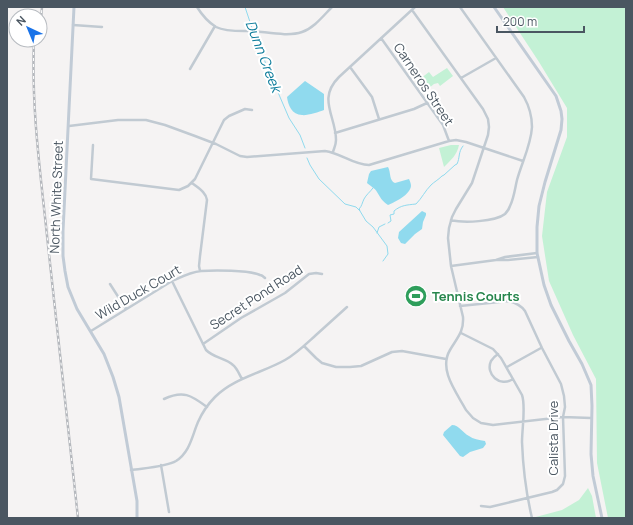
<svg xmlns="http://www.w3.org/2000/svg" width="633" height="525" font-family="Manrope,sans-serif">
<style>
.green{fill:#c3f1d5}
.water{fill:#90daee}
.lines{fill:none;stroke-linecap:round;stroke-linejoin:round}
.stream{stroke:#90daee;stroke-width:1}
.street{stroke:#c1cad2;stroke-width:2.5}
.secondary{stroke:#c1cbd6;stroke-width:3}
.rail-casing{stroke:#b5b8bd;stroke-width:2.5}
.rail{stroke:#fff;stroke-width:1;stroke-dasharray:3;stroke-linecap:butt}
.labels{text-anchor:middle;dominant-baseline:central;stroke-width:4;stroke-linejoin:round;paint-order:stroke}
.street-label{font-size:13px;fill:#4a5661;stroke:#fff}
.leisure-label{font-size:13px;font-weight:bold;fill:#27864d;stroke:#fff;text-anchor:start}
.water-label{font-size:14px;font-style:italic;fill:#0c7c9b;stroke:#fff}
</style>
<rect width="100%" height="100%" fill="#f5f3f3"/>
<path class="green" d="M503 7H626V518H608L597 463 596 379 573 335 549 281 542 236 547 192 567 137V108L539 62Z
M447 68 453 76 440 86 438 83 434 84 424 92 416 82 429 72 433 77Z
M451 145H459C457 155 451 160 444 167L439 148Z
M588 488 592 496 596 518H532L562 510 579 500Z"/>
<path class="water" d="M305 81 324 94V110C319 112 306 116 302 115 292 115 288 105 287 97Z
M388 167C391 172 389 181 395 183L409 179C410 181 411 184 411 186 410 195 395 202 388 205 382 201 380 197 377 192 375 188 370 186 367 183L369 174 371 171Z
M422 211 426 213V215L423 222 422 229 415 234 405 244 401 243 398 238 399 232Z
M452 425C459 425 463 433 469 436 473 439 479 440 485 441L486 444 483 448 470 452 463 457 460 456 443 435 444 432Z"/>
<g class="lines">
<path class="stream" d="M245 7 252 28 262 50 269 77 277 90 289 118 300 135 305 148
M307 158 310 165 319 179 345 204 356 207 360 211 366 221 373 227 387 246 388 254 383 261
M360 210 359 209C362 206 362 203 364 199 366 195 370 192 373 188
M388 223 391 221 390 215 394 214V211C401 205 407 205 416 204 422 198 425 191 431 185 434 182 438 180 442 176L444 175 455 165 457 164C460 158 458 152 463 146
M377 233 379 227 385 224"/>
<path class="street" d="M197 7C202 15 208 22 216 27 226 32 241 31 252 31 267 32 288 37 302 32 314 28 323 16 332 7
M412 10 483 109 488 119 489 127 488 135 472 183 456 209 452 217 449 228 448 238 451 266 463 317C464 332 457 338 450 350 438 370 457 393 466 410L473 418 481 423 493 425 563 417 591 418
M73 25 102 27
M381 38 443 125 449 141
M350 67 372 97 379 119
M190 69 215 26
M461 78 496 58
M69 126 118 120H146L165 125 195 136 216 144 240 156 247 157 325 151C341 153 353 165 369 165L449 141 456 140 466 142 523 161
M335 133 414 109 427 103
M93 145 91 179 179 190 188 186 195 179 224 120 229 116 245 109 252 110
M333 152C334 148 336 145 336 140 336 116 317 99 339 77L415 7
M192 183C198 188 206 192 207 200L200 256 199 266 200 271
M451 220C463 223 495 222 505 214 507 212 509 209 510 206 514 198 515 188 517 180 522 162 531 145 532 127 532 117 529 106 524 97L460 7
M497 260H508L538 257
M451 266 496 260 505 257 537 253
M172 281 206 350C214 358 225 358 233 365 237 368 239 374 242 379
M110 284 126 309
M460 306 509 301C516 303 521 305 525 311L542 348 561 384 564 396 565 407 563 417 565 476 563 484 557 490 552 492 490 507 481 506
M91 331 172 281C181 277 191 272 201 271 214 270 249 270 260 275 262 275 264 277 265 278
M461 333 493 349 501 358 522 395C526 406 522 429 522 442 523 468 526 493 532 518
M203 344 241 318 285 293 309 274 316 273 322 274
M304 346 316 358 322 363 336 367H350L361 366 392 352 402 351 446 359
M498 354C495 356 493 358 491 361 485 374 500 388 513 379
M507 367 541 348
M164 399C183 390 191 395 207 407
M161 465 169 512
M131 470C144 468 166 467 176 461 190 452 192 436 198 422 202 413 208 404 215 397 234 378 262 373 285 360 296 354 306 344 316 335 326 326 337 316 347 307"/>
<path class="secondary" d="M74 7 63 231V256L65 271 68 287 77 309 104 354 113 377 119 397 137 501V518
M494 7 556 96 561 111 562 119 561 130 545 182 539 206 537 227V253L544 285 551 305 569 341 582 364 591 385 592 406 591 454 593 476 602 518"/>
<g class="rail-casing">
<path id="rail" d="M40 31 42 7
M34 40C31 109 41 177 48 245 58 336 68 427 78 518"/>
</g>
<use href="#rail" class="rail"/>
</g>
<defs>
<g id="stadium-disc" transform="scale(1.15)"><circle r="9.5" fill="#2e9e5b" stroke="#fff"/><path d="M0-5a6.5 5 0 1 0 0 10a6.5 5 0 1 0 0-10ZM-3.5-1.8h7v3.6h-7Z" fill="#fff"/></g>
</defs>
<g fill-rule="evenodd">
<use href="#stadium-disc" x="416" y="296"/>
</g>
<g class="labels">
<g class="street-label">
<text transform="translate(424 84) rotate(56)">Carneros Street</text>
<text transform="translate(56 197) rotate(-88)">North White Street</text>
<text transform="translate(138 292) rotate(-30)">Wild Duck Court</text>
<text transform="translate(256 297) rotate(-33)">Secret Pond Road</text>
<text transform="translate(553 438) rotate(-90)">Calista Drive</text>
</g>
<g class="leisure-label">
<text x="432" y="296">Tennis Courts</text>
</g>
<g class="water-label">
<text transform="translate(264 56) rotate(69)">Dunn Creek</text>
</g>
</g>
<rect width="633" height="525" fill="none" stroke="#4a5661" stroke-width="16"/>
<g transform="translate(28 28) rotate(316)"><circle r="19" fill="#ffffff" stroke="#b7bbc0"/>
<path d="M0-3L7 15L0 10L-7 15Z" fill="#1a73e8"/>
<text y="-6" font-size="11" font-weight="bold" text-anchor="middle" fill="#4a5661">N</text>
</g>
<path d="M497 26v6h87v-6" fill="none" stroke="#4a5661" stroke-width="2"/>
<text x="503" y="26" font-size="12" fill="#4a5661" stroke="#ffffff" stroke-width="3" paint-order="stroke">200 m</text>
</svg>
